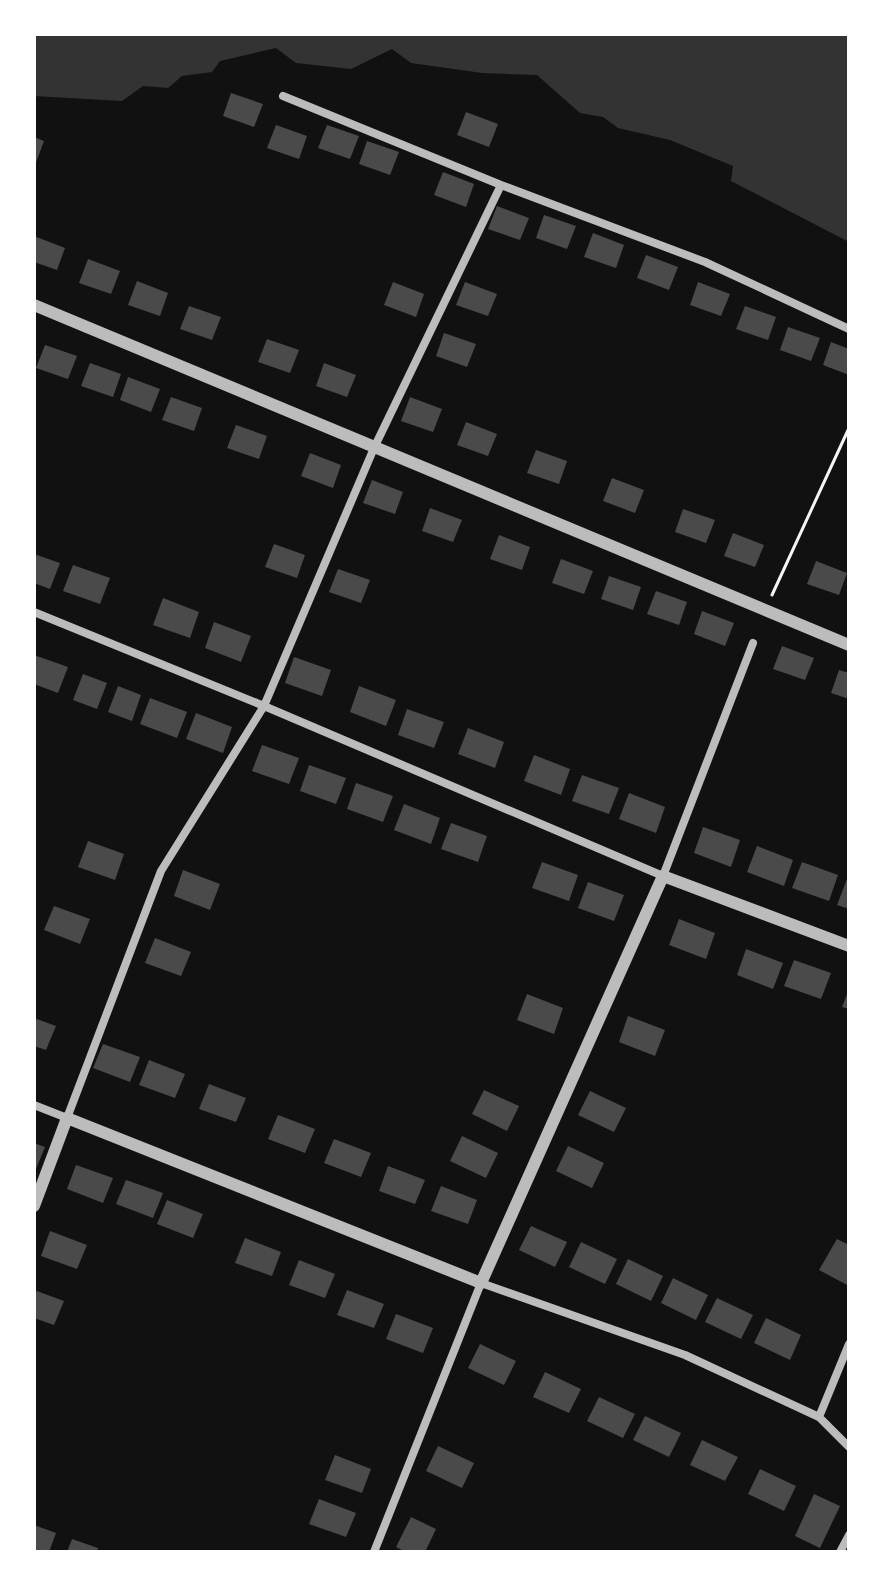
<svg xmlns="http://www.w3.org/2000/svg" width="883" height="1586" font-family="Lato,sans-serif">
<style>
.water{fill:#333}
.building{fill:#4a4a4a}
.lines{fill:none;stroke-linecap:round;stroke-linejoin:round}
.path{stroke:#f5f5f5;stroke-width:3}
.minor{stroke:#bcbcbc;stroke-width:8}
.tertiary{stroke:#bcbcbc;stroke-width:12}
</style>
<rect width="100%" height="100%" fill="#111"/>
<path class="water" d="M34 34H849V242L731 181 733 166 670 140 618 128 603 117 580 113 537 75 482 73 411 63 392 49 351 69 296 63 276 48 220 61 212 72 182 76 168 88 143 86 122 101 34 96Z"/>
<path class="building" d="M231 93 263 104 254 127 223 116Z
M466 112 498 124 489 147 457 135Z
M276 125 307 136 299 159 267 148Z
M327 125 359 136 350 159 318 148Z
M34 137 44 141 34 168Z
M367 141 399 152 390 175 359 164Z
M443 172 474 184 466 207 434 195Z
M497 206 529 218 520 240 488 229Z
M544 215 576 226 567 249 536 238Z
M593 233 624 245 616 268 584 257Z
M34 236 65 248 57 270 34 262Z
M646 255 678 267 669 290 637 278Z
M88 259 120 271 111 294 79 283Z
M137 281 168 293 160 316 128 305Z
M393 282 424 294 416 317 384 305Z
M465 282 497 294 488 316 456 305Z
M698 282 730 294 721 316 690 305Z
M189 306 221 317 212 340 180 329Z
M745 306 776 317 768 340 736 329Z
M788 327 820 338 811 361 780 350Z
M444 333 476 344 467 367 436 356Z
M267 339 299 350 290 373 258 362Z
M831 342 849 349V375L823 365Z
M45 345 77 356 68 379 36 368Z
M90 363 121 374 113 397 81 386Z
M324 363 356 375 347 397 316 386Z
M128 377 160 389 151 412 120 400Z
M171 397 202 408 194 431 162 420Z
M410 397 442 409 433 432 401 421Z
M466 422 497 434 488 456 457 445Z
M236 425 267 436 259 459 227 448Z
M536 450 567 461 559 484 527 473Z
M310 453 341 465 333 488 301 476Z
M612 478 644 490 635 513 603 501Z
M372 480 403 492 395 514 363 503Z
M430 508 462 520 453 542 422 531Z
M683 509 715 520 706 543 675 532Z
M733 533 764 545 755 567 724 556Z
M499 535 530 547 522 570 490 559Z
M274 544 305 555 297 578 265 567Z
M34 554 60 563 50 589 34 583Z
M561 559 593 571 584 594 552 583Z
M816 561 847 573 839 595 807 584Z
M73 565 110 578 100 604 63 591Z
M338 569 370 580 361 603 329 592Z
M609 576 641 587 633 610 601 599Z
M656 591 687 602 679 625 647 614Z
M163 598 199 612 190 638 153 625Z
M702 611 734 623 725 646 694 634Z
M214 622 251 636 241 662 205 648Z
M782 646 814 658 805 680 773 669Z
M34 655 68 667 58 693 34 684Z
M294 657 331 670 322 696 285 683Z
M839 670 849 673V699L831 693Z
M83 674 107 683 97 709 73 700Z
M118 686 141 695 132 721 108 712Z
M359 686 396 700 386 726 350 712Z
M150 698 187 712 177 738 140 724Z
M407 709 444 722 434 748 398 735Z
M196 713 232 727 223 753 186 739Z
M468 728 504 742 495 768 458 754Z
M262 745 299 758 289 784 252 771Z
M534 755 570 769 561 795 524 781Z
M309 765 346 778 336 804 300 791Z
M582 775 619 788 609 814 572 801Z
M356 783 393 796 383 822 347 809Z
M629 793 665 807 656 833 619 819Z
M404 804 440 818 431 844 394 830Z
M451 823 487 836 478 862 441 849Z
M703 827 740 840 731 867 694 853Z
M88 841 124 854 115 880 78 867Z
M757 846 793 860 784 886 747 872Z
M542 862 578 875 569 901 532 888Z
M802 862 838 875 829 901 792 888Z
M183 870 220 884 210 910 174 896Z
M847 879 849 880V909L837 905Z
M588 882 624 895 614 921 578 908Z
M54 906 90 919 80 944 44 930Z
M679 919 715 933 706 959 669 945Z
M155 938 191 952 181 976 145 963Z
M746 949 783 963 773 989 737 975Z
M794 960 831 973 821 999 784 986Z
M849 989V1009L842 1007Z
M527 994 563 1008 554 1034 517 1020Z
M628 1016 665 1030 655 1056 619 1042Z
M34 1018 56 1026 46 1050 34 1046Z
M103 1044 140 1057 130 1082 93 1068Z
M149 1060 185 1074 175 1098 139 1085Z
M209 1084 246 1098 236 1122 199 1109Z
M484 1090 519 1106 507 1131 472 1114Z
M590 1091 626 1108 614 1132 578 1115Z
M278 1115 315 1129 305 1153 268 1139Z
M462 1136 498 1153 486 1178 450 1161Z
M334 1139 371 1153 361 1177 324 1163Z
M34 1143 45 1147 34 1174Z
M568 1146 604 1163 592 1188 556 1171Z
M76 1165 113 1178 103 1203 67 1189Z
M388 1166 425 1180 415 1204 379 1191Z
M126 1180 163 1193 153 1218 116 1204Z
M441 1186 477 1200 468 1224 431 1211Z
M167 1200 203 1214 193 1238 157 1224Z
M531 1226 567 1242 555 1267 519 1250Z
M50 1231 87 1245 77 1269 41 1256Z
M245 1238 281 1252 272 1276 235 1263Z
M837 1239 849 1245V1286L819 1270Z
M581 1242 617 1259 605 1284 569 1267Z
M628 1259 663 1276 651 1301 616 1284Z
M299 1260 335 1274 325 1298 289 1285Z
M673 1278 708 1295 696 1320 661 1303Z
M34 1290 64 1301 54 1325 34 1318Z
M347 1290 384 1304 374 1328 337 1315Z
M717 1298 753 1315 741 1339 705 1322Z
M396 1314 433 1328 423 1353 386 1339Z
M766 1318 801 1335 790 1360 754 1343Z
M480 1344 516 1361 504 1385 468 1368Z
M545 1372 581 1389 569 1413 533 1397Z
M599 1397 635 1414 623 1438 587 1421Z
M645 1416 681 1433 669 1457 633 1440Z
M702 1440 738 1457 725 1481 690 1465Z
M438 1446 474 1463 462 1488 426 1471Z
M335 1455 371 1469 362 1493 325 1480Z
M760 1469 796 1486 784 1511 748 1494Z
M814 1494 840 1506 820 1548 795 1536Z
M319 1499 356 1513 346 1537 309 1524Z
M411 1517 436 1529 425 1552H406L396 1547Z
M34 1525 56 1533 49 1552H34Z
M72 1539 98 1548 97 1552H67Z"/>
<g class="lines">
<path class="path" d="M772 595 849 428"/>
<path class="minor" d="M283 96 501 185 705 262 849 329
M34 612 264 706 663 876 753 643
M34 1105 67 1118 161 871 264 706 374 448 501 185
M819 1417 849 1344
M374 1552 481 1283 685 1355 819 1417 849 1447
M840 1552 849 1535"/>
<path class="tertiary" d="M34 305 849 645
M34 1206 67 1118 481 1283 663 876 849 946"/>
</g>
<rect width="883" height="1586" fill="none" stroke="#ffffff" stroke-width="72"/>
</svg>
